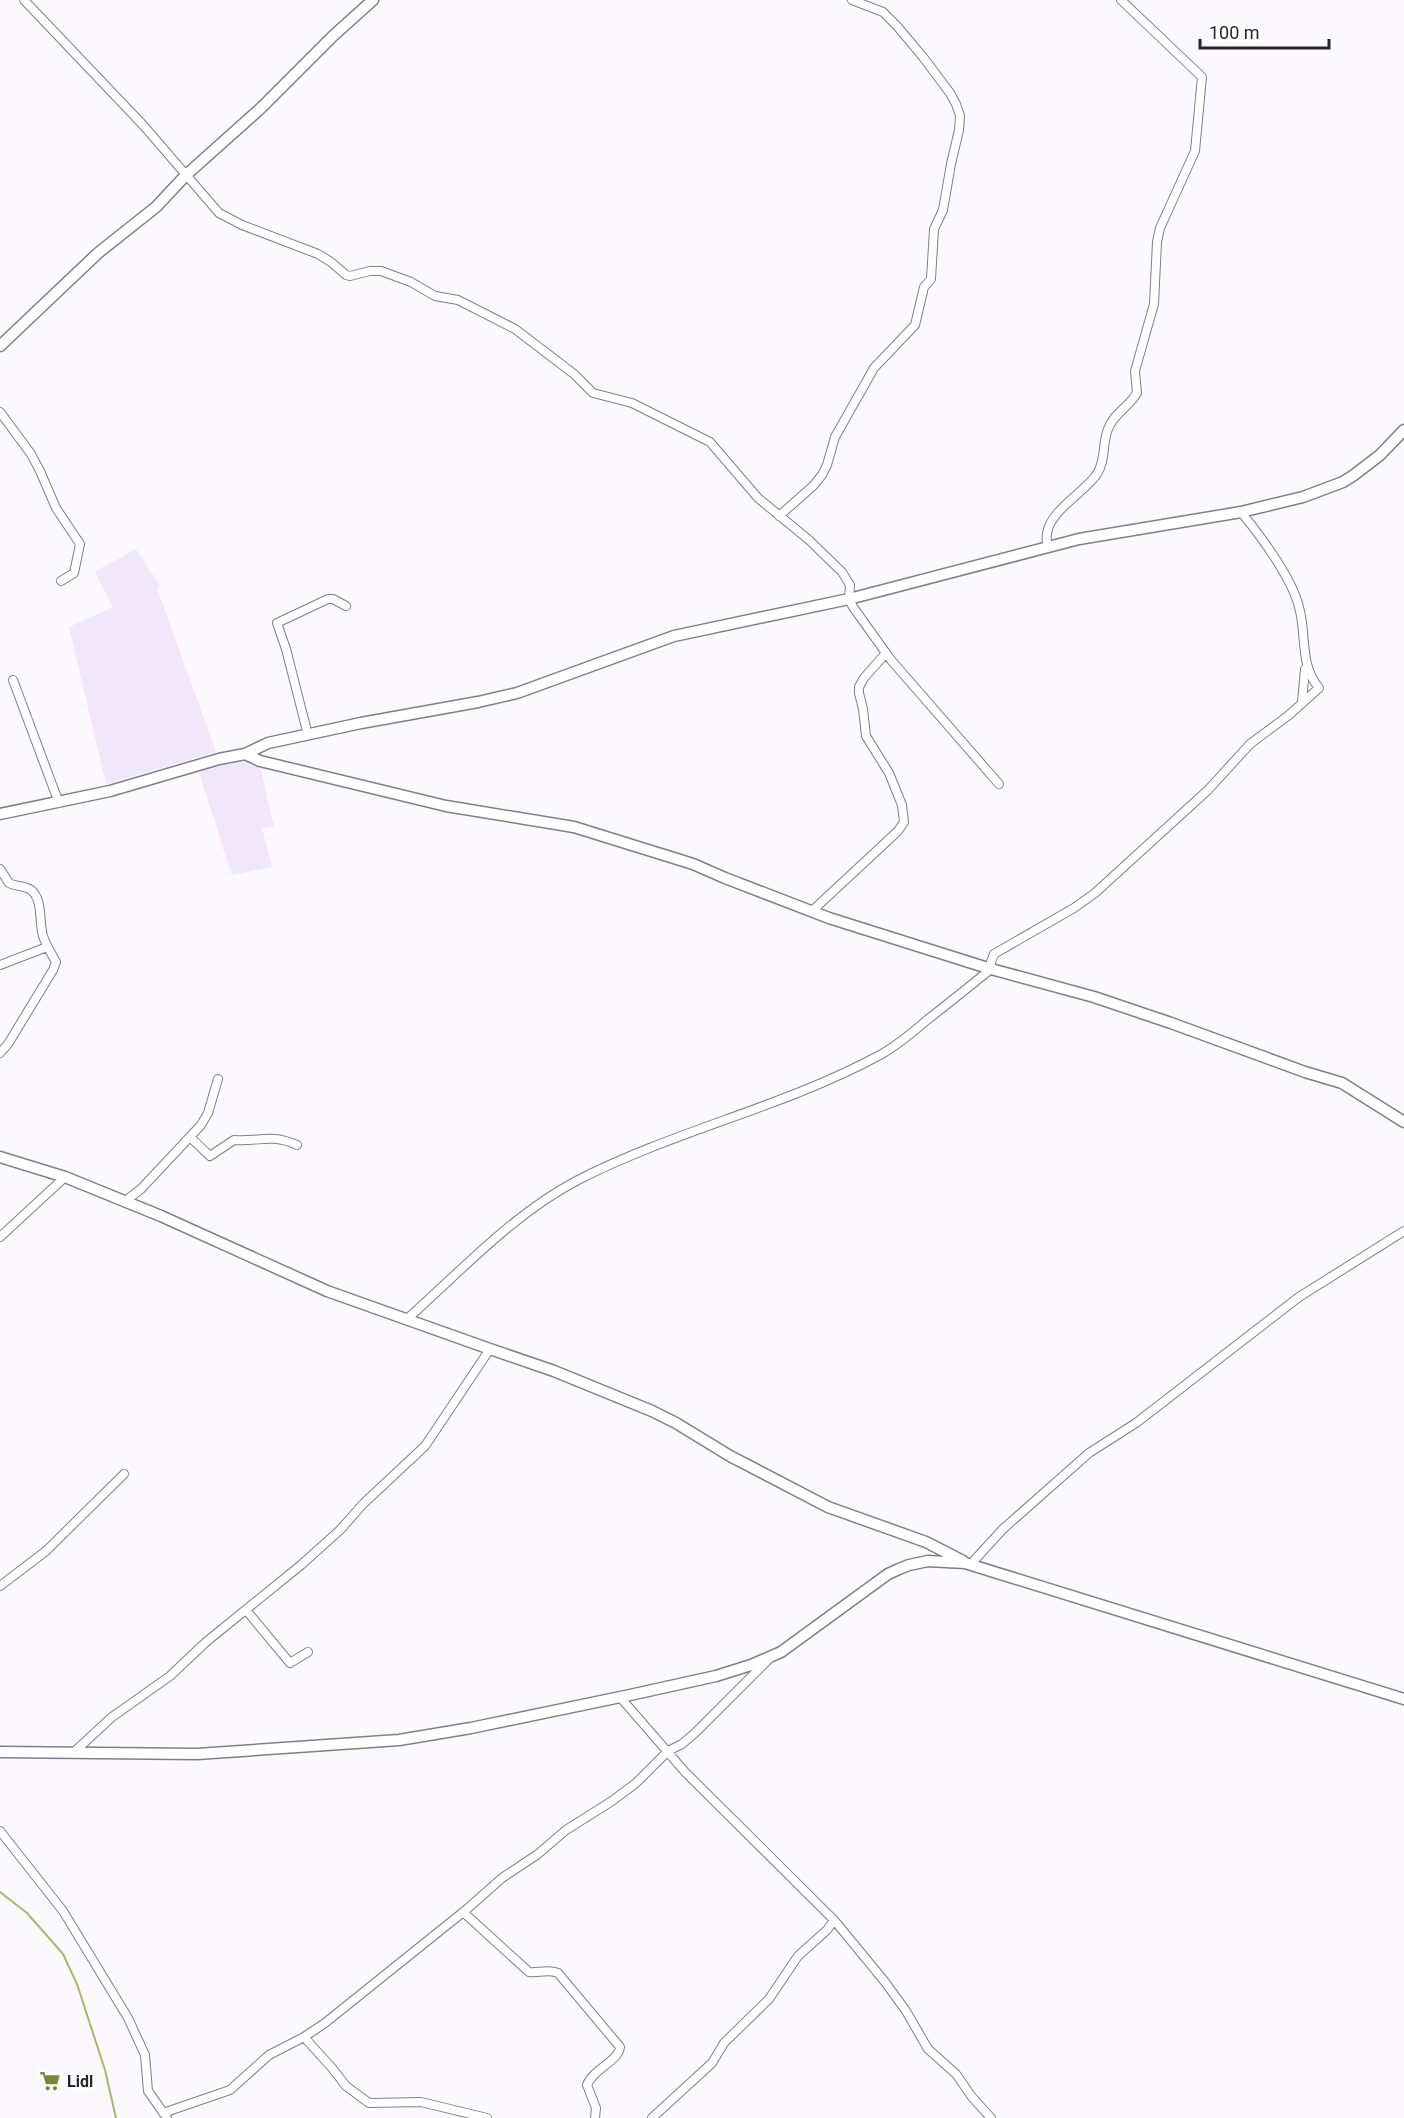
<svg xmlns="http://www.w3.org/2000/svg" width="1404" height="2118" font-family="Roboto,sans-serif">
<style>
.built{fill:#f0e8fa}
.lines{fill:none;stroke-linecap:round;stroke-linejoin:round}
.stream{stroke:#a7ba6c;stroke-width:2}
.street-casing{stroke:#827e87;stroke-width:10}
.secondary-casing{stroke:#827e87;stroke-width:13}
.street{stroke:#fff;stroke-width:8}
.secondary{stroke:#fff;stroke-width:10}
.labels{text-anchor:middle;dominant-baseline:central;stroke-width:4.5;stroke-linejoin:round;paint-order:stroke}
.poi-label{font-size:16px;font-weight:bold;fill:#272529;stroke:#fff;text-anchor:start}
</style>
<rect width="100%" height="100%" fill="#fbf8fe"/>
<path class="built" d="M136 549 160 586 157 588 216 752 106 784 69 627 113 607 95 572Z
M241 758 260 765 274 827 262 828 272 867 232 875 198 770Z"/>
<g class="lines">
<path class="stream" d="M0 1892 27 1913 63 1954 77 1984 105 2070 116 2118"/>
<g class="street-casing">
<path id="street" d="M24 0 143 125 219 213 242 225 318 254 331 262 346 275 350 276 370 271H381L411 282 435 296 458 300 515 329 574 374 593 393 632 403 710 442 758 498 809 540 842 572 850 585 849 599 853 607 891 660 999 784
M0 412 31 454 40 471 56 508 80 544 74 573 61 581
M779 516 813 486 822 475 827 465 835 437 874 368 915 325 924 287 931 279 934 229 943 210 951 164 959 130 960 116 956 104 950 93 923 57 897 26 883 12 852 0
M1048 547C1047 543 1046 538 1047 534 1049 511 1085 492 1097 474 1106 460 1102 444 1108 429 1113 414 1129 407 1137 393L1135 371 1154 304 1157 242 1160 228 1195 151 1202 77 1121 0
M13 680 59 803
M1302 702 1305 669
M308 735 286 649 277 623 328 599H333L346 606
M0 869 9 883C16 887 24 885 31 890 43 899 39 923 43 936 46 945 51 953 56 962L53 970 8 1044 0 1053
M812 911 898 831 904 822 902 805 889 773 866 736 863 709 859 693V687L864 678 886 653
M0 965 47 947
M190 1137 210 1156 234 1140C260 1142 270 1133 297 1145
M124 1202 141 1189 201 1125 208 1113 218 1079
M0 1237 65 1177
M406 1320C461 1271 513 1214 578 1180 676 1130 784 1107 880 1055 898 1045 912 1033 927 1020 949 1003 970 986 991 969V962L994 954 1074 908 1095 893 1208 790 1250 744 1289 715 1319 688C1299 664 1307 635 1299 607 1292 578 1260 535 1241 512
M970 1565 1003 1529 1089 1453 1136 1423 1299 1297 1404 1231
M0 1586 46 1551 124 1474
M246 1610 290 1663 308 1652
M620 1697 685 1772 834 1920 885 1982 906 2011 928 2049 956 2074 972 2097 991 2118
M73 1753 112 1717 170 1676 206 1642 301 1565 340 1530 363 1504 425 1446 490 1349
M0 1831 63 1911 128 2018 145 2055 148 2091 167 2118
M463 1912 529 1972C539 1973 548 1969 558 1973L620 2047C619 2061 593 2069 587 2085L596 2108 595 2118
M304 2037 332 2068 346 2086 369 2103 421 2102 487 2118
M163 2113 230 2090 269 2055 304 2037 325 2023 467 1909 502 1878 538 1854 566 1830 612 1801 636 1783 668 1751 682 1744 695 1733 769 1659
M652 2118 712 2063 724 2043 769 1999 798 1956 827 1930 834 1920"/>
</g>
<g class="secondary-casing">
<path id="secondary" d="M0 346 98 253 156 207 186 175 261 108 333 36 373 0
M245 754 260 761 446 806 574 827 693 864 725 878 829 918 991 969 1094 997 1171 1023 1305 1072 1342 1083 1404 1122
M0 814 110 791 219 759 245 754 268 743 361 723 478 702 517 693 674 636 849 599 1079 539 1241 512 1303 497 1343 482 1354 475 1380 455 1404 430
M0 1157 65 1177 161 1216 327 1291 490 1349 554 1371 652 1411 676 1423 730 1456 828 1507 926 1542 963 1561
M0 1752 197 1754 399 1740 471 1728 630 1695 716 1676 751 1665 781 1652 888 1574 899 1569 909 1565 928 1561 965 1563 1404 1699"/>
</g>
<use href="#street" class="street"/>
<use href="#secondary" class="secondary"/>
</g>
<defs>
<g id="supermarket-bare" transform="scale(1.62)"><path d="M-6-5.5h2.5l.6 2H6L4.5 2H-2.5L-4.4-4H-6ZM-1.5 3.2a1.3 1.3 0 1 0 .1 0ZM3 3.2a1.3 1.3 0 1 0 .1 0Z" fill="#778939" stroke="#fff" stroke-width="2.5" paint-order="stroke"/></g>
</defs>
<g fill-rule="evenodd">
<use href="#supermarket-bare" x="50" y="2081"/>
</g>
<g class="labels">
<g class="poi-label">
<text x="67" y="2081">Lidl</text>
</g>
</g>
<path d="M1200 39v9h129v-9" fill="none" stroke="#272529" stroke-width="3"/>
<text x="1209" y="39" font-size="18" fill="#272529" stroke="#ffffff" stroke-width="4.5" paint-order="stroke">100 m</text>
</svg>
